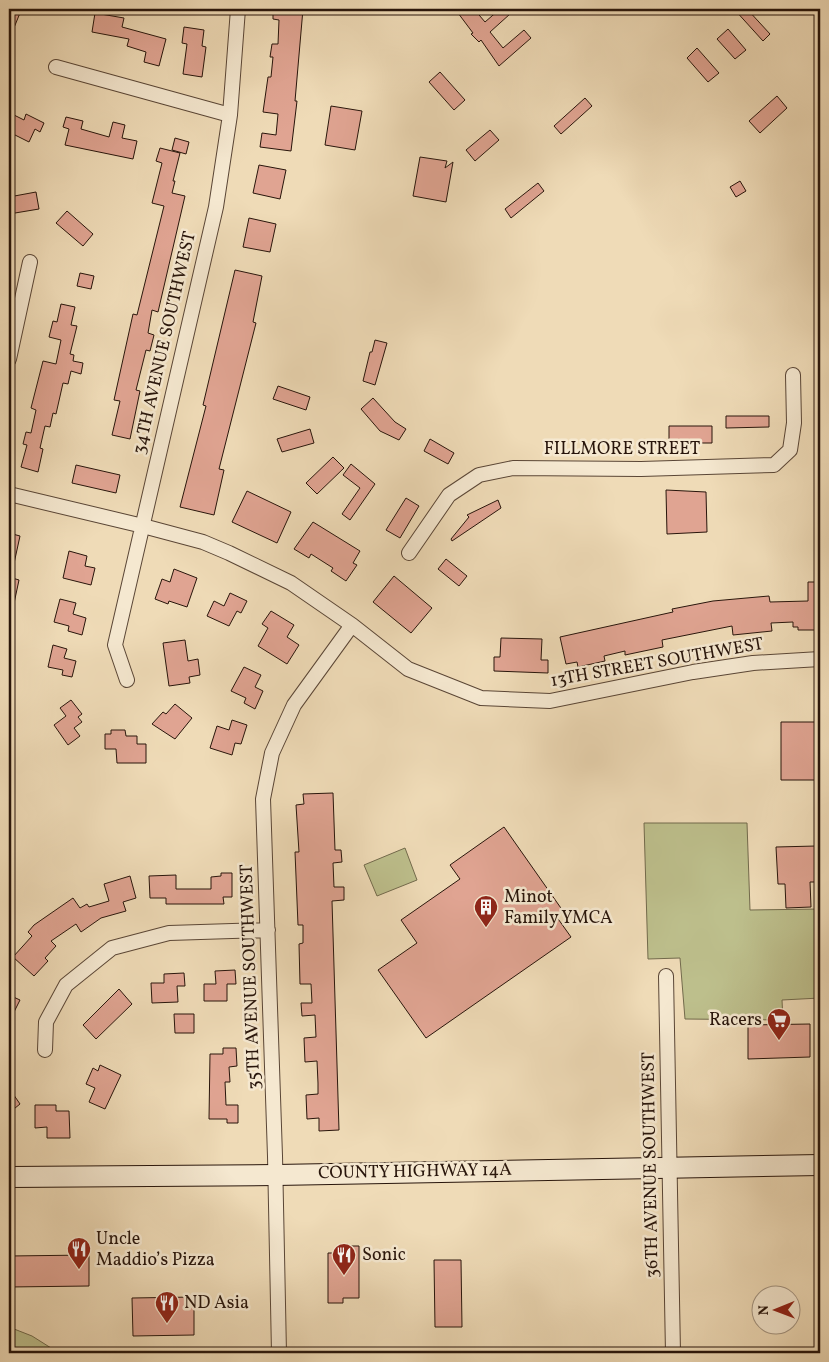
<svg xmlns="http://www.w3.org/2000/svg" width="829" height="1362" font-family="Vollkorn,serif">
<style>
.green{fill:#bdbf8c;stroke:#726a4c}
.building{fill:#e0a492;stroke:#28150b}
.lines{fill:none;stroke-linecap:round;stroke-linejoin:round}
.street-casing{stroke:#5a4636;stroke-width:16}
.secondary-casing{stroke:#28150b;stroke-width:22}
.street{stroke:#f5e8d0;stroke-width:14}
.secondary{stroke:#f5e8d0;stroke-width:20}
.labels{text-anchor:middle;dominant-baseline:central;stroke-width:5;stroke-linejoin:round;paint-order:stroke}
.street-label{font-size:18px;fill:#28150b;stroke:#f5e8d0}
.poi-label{font-size:18px;fill:#28150b;stroke:#f5e8d0;text-anchor:start}
</style>
<rect width="100%" height="100%" fill="#efdbb7"/>
<filter id="stains"><feTurbulence type="fractalNoise" baseFrequency=".004" numOctaves="4"/><feColorMatrix values="0 0 0 0 .2 0 0 0 0 .09 0 0 0 0 .02 0 0 0 .5 -.17"/></filter>
<radialGradient id="worn" r=".72"><stop offset=".6" stop-color="#630" stop-opacity="0"/><stop offset="1" stop-color="#630" stop-opacity=".3"/></radialGradient>
<path class="green" d="M644 823H747L750 910 820 909V998L782 1000 783 1020 685 1019 680 958 648 959Z
M405 848 417 880 377 896 364 865Z
M9 1327 32 1336 59 1353H9Z"/>
<path class="building" d="M9 9 20 13 9 40Z
M273 9H303L295 101H297L291 151 260 147 262 133 276 135 278 114 263 112 268 77H271L273 57H270L272 44H278L279 20 273 19Z
M455 9H474L485 22 500 9H506L510 14 490 32 503 48 524 30 531 38 499 66 481 40 479 42 471 34 473 33Z
M734 9H747L770 34 763 41Z
M95 13 124 18 122 27 166 39 159 66 144 62 146 52 127 46 129 39 92 32Z
M184 27 204 30 202 46 206 47 202 77 183 74 187 44 182 43Z
M728 29 746 50 735 59 717 39Z
M697 48 719 73 708 82 687 58Z
M440 72 465 100 454 110 429 82Z
M777 96 787 108 760 133 749 121Z
M585 98 592 106 561 134 554 126Z
M331 106 362 111 355 150 325 145Z
M12 114 24 120 26 114 44 123 40 132 35 129 29 142 9 132V120Z
M66 117 83 121 81 129 109 137 113 122 125 125 122 138 137 141 133 159 65 145 69 129 63 127Z
M490 130 499 140 475 161 466 150Z
M175 138 189 142 186 154 172 150Z
M160 148 180 153 173 181H175L172 193 185 196 158 312 152 310 148 333 154 335 150 351 146 350 136 390 140 391 130 439 112 435 120 401 114 400 133 314 137 315 164 206 152 203 162 163 156 161Z
M420 157 447 161 445 168 453 162 446 202 413 196Z
M259 165 286 170 280 199 253 193Z
M740 181 746 191 736 197 730 187Z
M538 183 544 191 511 218 505 209Z
M36 192 39 209 9 214V197Z
M67 211 93 234 83 246 56 223Z
M249 218 276 224 270 252 243 247Z
M235 270 262 276 253 322 256 323 219 469 224 470 214 515 180 507 206 406 203 405Z
M80 273 94 276 91 289 77 286Z
M61 304 75 307 71 325 77 326 70 354 74 355 73 361 83 363 81 374 71 371 68 384 63 383 56 414 53 413 50 427 45 426 40 448 43 449 38 472 21 467 27 445 23 444 26 432 31 433 36 410 31 408 43 361 56 364 61 340 49 337 53 321 57 322Z
M375 340 387 343 375 385 363 381 370 352H372Z
M278 386 310 397 306 410 273 399Z
M373 398 395 422 406 429 399 440 380 431 361 409Z
M726 416H769V427L726 428Z
M669 426H712V443H669Z
M310 429 314 443 282 452 277 439Z
M430 439 454 453 448 464 424 451Z
M333 457 344 468 317 494 306 483Z
M351 464 375 484 350 520 342 514 360 488 343 475Z
M76 465 120 475 116 493 72 483Z
M666 490 706 492 707 532 667 534Z
M247 491 291 512 277 543 232 522Z
M406 498 419 506 400 538 386 530Z
M498 500 501 508 452 541 451 539 469 517 467 515Z
M313 522 360 551 353 563 357 565 346 581 331 571 333 568 311 554 309 558 294 549Z
M9 533 20 536 13 568 9 567Z
M69 551 87 556 85 566 95 568 91 585 63 578Z
M446 559 467 576 459 586 438 569Z
M174 569 197 578 187 607 169 601 168 604 155 599 162 579 170 582Z
M394 576 432 608 411 633 373 602Z
M9 577 19 580 13 608H9Z
M808 582H820V630H798V627H793V622L771 623 772 631 733 635 732 626 662 640 663 647 625 655V651L604 656 605 661 578 667 577 662 566 664 560 637 673 612 672 609 713 601 769 596 770 602 808 601Z
M230 593 247 601 241 613 237 611 229 626 207 616 214 601 224 606Z
M60 599 76 603 73 614 86 618 82 635 68 631 69 626 54 622Z
M271 611 294 625 287 637 299 645 287 664 258 646 268 628 262 624Z
M501 638 542 639 541 660H548V673L494 671V657H500Z
M185 640 188 661 198 659 200 675 189 677 190 683 169 686 163 643Z
M53 645 67 649 64 658 76 661 72 677 62 675 63 670 48 667Z
M244 667 261 675 255 687 263 691 255 709 244 703 246 698 231 691Z
M71 700 82 714 78 717 82 722 74 728 80 736 68 745 54 725 66 716 60 708Z
M175 704 192 718 175 739 152 724 163 712 166 714Z
M232 720 247 725 241 744 235 743 232 755 210 748 217 726 229 730Z
M781 722H815V780H781Z
M111 730H125L126 736H137V744H146V763H117L116 749H105V734H111Z
M333 793 335 850H341L342 862 333 863 334 887H344V900L332 901 339 1130 319 1131V1118L307 1119 306 1095 318 1094V1083L317 1061 305 1062 304 1038 316 1037 315 1015 302 1016 301 1003H312L311 984H300L299 944 303 943V925H298L295 852H299L296 805 304 804 303 794Z
M504 827 563 911 556 916 571 937 426 1038 378 970 417 943 401 920 460 879 450 865Z
M816 846 817 882H810L811 907 786 908 785 884H778L776 847Z
M221 873H232V897H223L224 904H166V898H150L149 876 176 875V889H211V877L221 876Z
M130 876 136 898 123 902 126 911 101 918 81 932 76 924 51 941 56 946 45 958 48 961 34 976 13 957 32 936 28 932 34 925 73 898 80 908 87 904 89 907 109 901 104 884Z
M235 970 236 984H227V1001H204V984H216L215 971Z
M184 973 185 986H177L178 1002 152 1003 151 983H164V974Z
M119 989 132 1004 96 1039 83 1025Z
M9 995 20 1000 9 1022Z
M174 1014H194V1033H175Z
M810 1024V1057L748 1059V1025Z
M223 1048H236L237 1066 229 1067 230 1082H225L226 1105H238V1123H227V1119H209L210 1054H223Z
M100 1065 121 1075 105 1109 89 1102 95 1088 86 1084 93 1068 98 1071Z
M9 1088 20 1104 9 1113Z
M35 1105H56V1111H69L70 1138H47V1127L35 1128Z
M345 1246H359V1298H343V1303H328V1253H345Z
M89 1255V1286L9 1287V1256Z
M434 1260H461L462 1327H435Z
M194 1297V1335L133 1336 132 1298Z"/>
<g class="lines">
<g class="street-casing">
<path id="street" d="M56 67 230 115
M9 359 30 262
M9 494 143 526 203 542 229 553 291 583 352 625 408 669 481 698 550 701 693 672 753 663 820 659
M409 553 449 495 479 475 513 468 641 469 774 465 790 450 794 423 793 375
M127 680 115 645 216 207 230 115 238 9
M666 976 673 1353
M45 1050 46 1022 66 985 112 948 169 933 268 930
M279 1353 275 1156 263 799 272 753 294 705 352 625"/>
</g>
<g class="secondary-casing">
<path id="secondary" d="M9 1177 276 1175 820 1165"/>
</g>
<use href="#street" class="street"/>
<use href="#secondary" class="secondary"/>
</g>
<defs>
<g id="building-pin" transform="scale(1.25)"><path d="M0 17L-7.5 6A9.5 9.5 0 1 1 7.5 6Z" fill="#8f2418" stroke="#f5e8d0"/><path d="M-4-6H4V6H1V3H-1V6H-4ZM-2.5-4.3h1.7v1.8h-1.7ZM.8-4.3h1.7v1.8H.8ZM-2.5-1h1.7V.8h-1.7ZM.8-1h1.7V.8H.8Z" fill="#fff"/></g>
<g id="supermarket-pin" transform="scale(1.25)"><path d="M0 17L-7.5 6A9.5 9.5 0 1 1 7.5 6Z" fill="#8f2418" stroke="#f5e8d0"/><path d="M-6-5.5h2.5l.6 2H6L4.5 2H-2.5L-4.4-4H-6ZM-1.5 3.2a1.3 1.3 0 1 0 .1 0ZM3 3.2a1.3 1.3 0 1 0 .1 0Z" fill="#fff"/></g>
<g id="restaurant-pin" transform="scale(1.25)"><path d="M0 17L-7.5 6A9.5 9.5 0 1 1 7.5 6Z" fill="#8f2418" stroke="#f5e8d0"/><path d="M-5-6h1v4h1v-4h1v4h1v-4h1v5L-1.5 .5V6h-2V.5L-5-1ZM5-6V6H3V1.5H1.5Q1.5-4 5-6Z" fill="#fff"/></g>
</defs>
<g fill-rule="evenodd">
<use href="#building-pin" x="486" y="907"/>
<use href="#supermarket-pin" x="779" y="1020"/>
<use href="#restaurant-pin" x="79" y="1249"/>
<use href="#restaurant-pin" x="344" y="1255"/>
<use href="#restaurant-pin" x="167" y="1303"/>
</g>
<g class="labels">
<g class="street-label">
<text transform="translate(165 343) rotate(-77)">34TH AVENUE SOUTHWEST</text>
<text x="622" y="449">FILLMORE STREET</text>
<text transform="translate(657 663) rotate(-10)">13TH STREET SOUTHWEST</text>
<text transform="translate(251 977) rotate(-92)">35TH AVENUE SOUTHWEST</text>
<text transform="translate(651 1165) rotate(-91)">36TH AVENUE SOUTHWEST</text>
<text transform="translate(415 1172) rotate(-1)">COUNTY HIGHWAY 14A</text>
</g>
<g class="poi-label">
<text x="504" y="897">Minot<tspan x="504" dy="21">Family YMCA</tspan></text>
<text x="762" y="1020" text-anchor="end">Racers</text>
<text x="96" y="1239">Uncle<tspan x="96" dy="21">Maddio’s Pizza</tspan></text>
<text x="362" y="1255">Sonic</text>
<text x="184" y="1303">ND Asia</text>
</g>
</g>
<rect width="829" height="1362" fill="none" stroke="#efdbb7" stroke-width="30"/>
<rect x="10" y="10" width="809" height="1342" fill="none" stroke="#28150b" stroke-width="2.5"/>
<rect x="15" y="15" width="799" height="1332" fill="none" stroke="#28150b"/>
<g transform="translate(776 1310) rotate(269)"><circle r="24" fill="#f5e8d0" stroke="#a39481"/>
<path d="M0-4L9 19L0 12L-9 19Z" fill="#8f2418"/>
<text y="-8" font-size="14" font-weight="bold" text-anchor="middle" fill="#28150b">N</text>
</g>
<rect width="100%" height="100%" filter="url(#stains)"/>
<rect width="100%" height="100%" fill="url(#worn)"/>
</svg>
